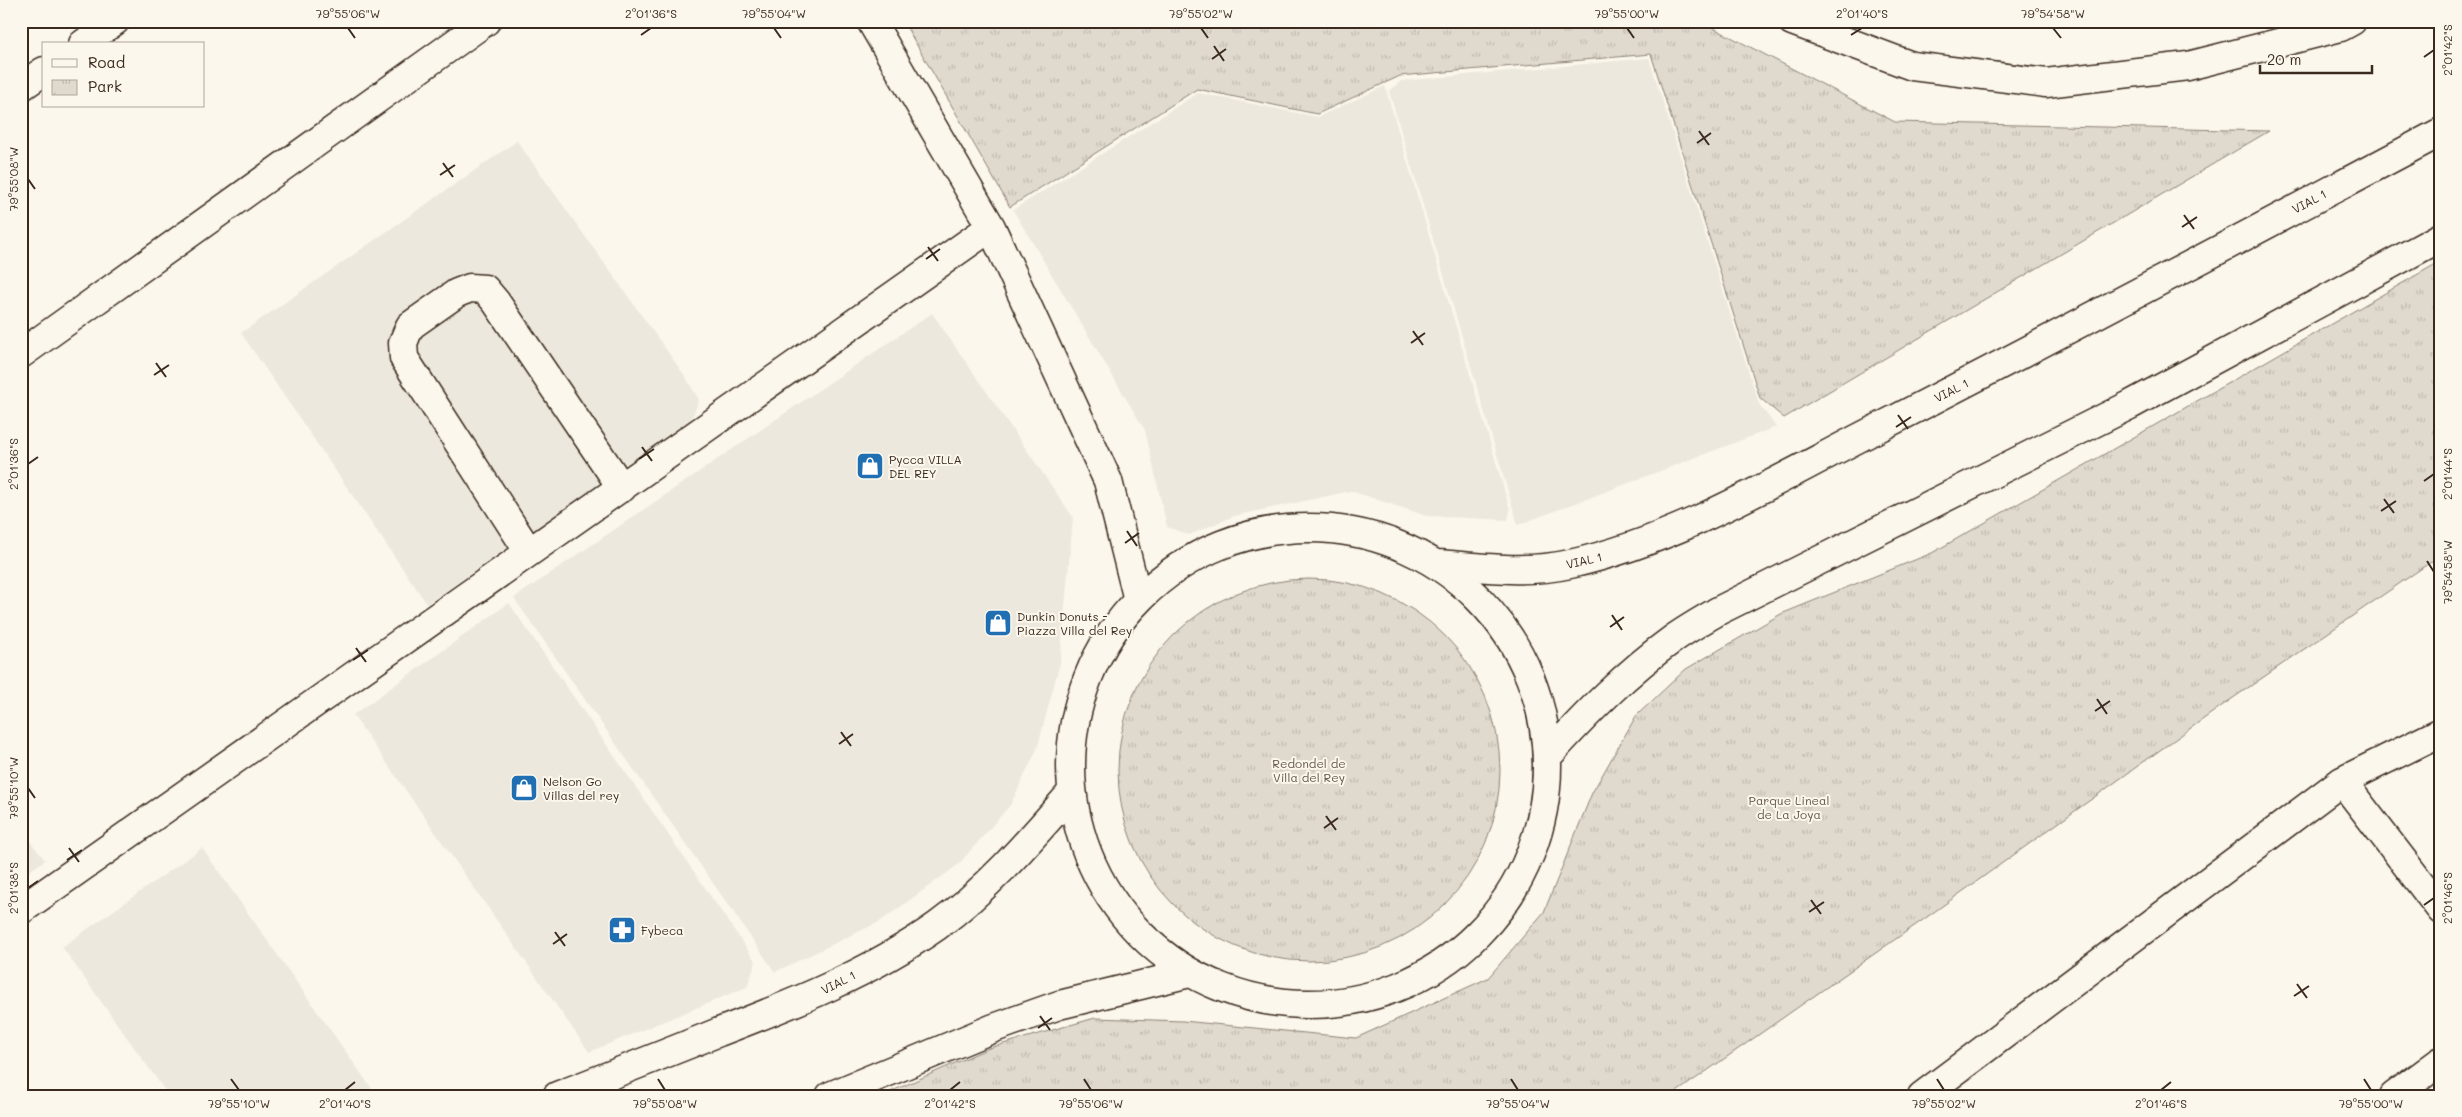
<svg xmlns="http://www.w3.org/2000/svg" width="2462" height="1117" font-family="Mali,sans-serif">
<style>
.built{fill:#ede8dd}
.park{fill:url(#park-tufts);stroke:#8d8276}
.lines{fill:none;stroke-linecap:round;stroke-linejoin:round}
.minor-casing{stroke:#3b2a1e;stroke-width:31}
.minor{stroke:#fbf7ec;stroke-width:28}
.ticks{fill:none;stroke:#3b2a1e;stroke-width:2}
.labels{text-anchor:middle;dominant-baseline:central;stroke-width:4;stroke-linejoin:round;paint-order:stroke}
.street-label{font-size:12px;fill:#3b2a1e;stroke:#fbf7ec}
.poi-label{font-size:12px;fill:#3b2a1e;stroke:#fbf7ec;text-anchor:start}
.park-label{font-size:12px;fill:#64564a;stroke:#fbf7ec}
.neatline{fill:none;stroke:#3b2a1e;stroke-width:2}
.ticks-label{font-size:12px;text-anchor:middle;fill:#3b2a1e}
</style>
<defs>
<pattern id="park-tufts" width="24" height="20" patternUnits="userSpaceOnUse" patternTransform="scale(1.25)"><rect width="24" height="20" fill="#dfd9ce"/><path d="M3 7l-1-3M5 7V3M7 7l1-3M15 17l-1-3M17 17v-4M19 17l1-3" fill="none" stroke="#c0bab0"/></pattern>
</defs>
<rect width="100%" height="100%" fill="#fbf7ec"/>
<filter id="ink" filterUnits="userSpaceOnUse"><feTurbulence type="fractalNoise" baseFrequency=".02" numOctaves="2"/><feDisplacementMap in="SourceGraphic" scale="10" xChannelSelector="R" yChannelSelector="G"/><feConvolveMatrix kernelMatrix="1 2 1 2 8 2 1 2 1" color-interpolation-filters="sRGB"/></filter>
<g filter="url(#ink)">
<path class="built" d="M1649 58 1759 404 1776 427 1518 525 1389 91 1401 81Z
M1385 86 1510 510 1508 520 1427 516 1351 491 1234 516 1189 535 1167 527 1145 430 1013 210 1198 93 1318 117Z
M517 141 685 376 699 400 690 422 427 604 241 333Z
M932 313 1073 517 1060 663 1037 749 1011 804 958 865 881 921 775 972 514 598Z
M509 603 756 962 747 987 589 1052 353 715Z
M21 830 45 860 21 877Z
M202 848 377 1096H169L62 947Z"/>
<path class="park" d="M903 21H1700L1895 122 2269 131 1784 418 1760 398 1651 54 1400 76 1317 114 1197 89 1010 207Z
M2441 261V555L2223 705 1920 922 1671 1096H881L989 1048 1095 1018 1183 1021 1356 1038 1488 978 1544 912 1592 793 1636 716 1686 669 1781 614 1932 553Z
M1118 770a191 191 0 1 1 382 0a191 191 0 1 1-382 0Z"/>
<g class="lines">
<g class="minor-casing">
<path id="minor" d="M871 21 991 227 1108 481 1138 600
M1792 21 1912 66 2046 83 2188 66 2341 27 2352 21
M83 44 115 21
M21 87 44 71
M21 354 486 21
M1071 766a238 238 0 1 1 476 0a238 238 0 1 1-476 0Z
M529 552 404 358 403 343 410 326 457 293 470 288 485 289 496 302 622 488
M1437 564C1480 567 1526 574 1570 564 1682 539 1783 476 1884 425 2071 329 2256 230 2441 132
M1547 757C1586 714 1626 673 1673 639 1687 629 1703 620 1718 611L2130 405 2441 237
M2342 781 2441 910
M21 910 991 227
M557 1096C611 1075 665 1054 719 1032 795 1003 870 973 937 926 988 889 1030 840 1071 793
M830 1096 994 1028 1059 1005 1190 973
M1922 1096 2342 781 2441 732
M2394 1096 2441 1061"/>
</g>
<use href="#minor" class="minor"/>
</g>
</g>
<path class="ticks" d="M348 28 355 38M774 28 781 38M1201 28 1208 38M1627 28 1634 38M2053 28 2061 38M641 35 651 28M1851 35 1862 28M1214 46 1224 61M2424 57 2434 50M1212 59 1226 49M1699 131 1709 145M1697 143 1711 133M443 163 453 177M440 175 455 165M28 179 35 189M2184 215 2194 229M2182 227 2197 217M928 247 938 261M926 259 940 249M1413 331 1423 345M1411 343 1425 333M156 363 166 377M154 375 169 365M1898 415 1908 429M1896 427 1911 417M642 447 652 461M639 459 654 449M28 464 38 457M2424 481 2434 474M2384 499 2394 513M2381 511 2396 501M1127 531 1137 546M1125 543 1139 533M2427 561 2434 572M1612 615 1622 630M1610 627 1624 617M356 648 366 662M353 660 368 650M2097 699 2107 714M2095 711 2110 701M841 732 851 746M839 744 853 734M28 788 35 798M1326 816 1336 830M1324 828 1338 818M69 848 79 862M67 860 82 850M28 888 38 881M1811 900 1821 914M2424 905 2434 898M1809 912 1824 902M555 932 565 946M553 944 567 934M2297 984 2307 998M2294 996 2309 986M1040 1016 1050 1030M1038 1028 1052 1018M231 1079 239 1090M658 1079 665 1090M1084 1079 1091 1090M1511 1079 1518 1090M1937 1079 1944 1090M2364 1079 2371 1090M345 1090 355 1082M950 1090 960 1082M2161 1090 2171 1082"/>
<defs>
<g id="shop-square" transform="scale(1.4375)"><rect x="-9" y="-9" width="18" height="18" rx="4" fill="#1f6fb2" stroke="#fbf7ec"/><path d="M-5-2.5h2.3a2.7 3.5 0 0 1 5.4 0H5L5.5 6h-11ZM-1.5-2.5h3a1.5 2.3 0 0 0-3 0Z" fill="#fff"/></g>
<g id="pharmacy-square" transform="scale(1.4375)"><rect x="-9" y="-9" width="18" height="18" rx="4" fill="#1f6fb2" stroke="#fbf7ec"/><path d="M-2-6h4v4h4v4h-4v4h-4v-4h-4v-4h4Z" fill="#fff"/></g>
</defs>
<g fill-rule="evenodd">
<use href="#shop-square" x="870" y="466"/>
<use href="#shop-square" x="998" y="623"/>
<use href="#shop-square" x="524" y="788"/>
<use href="#pharmacy-square" x="622" y="930"/>
</g>
<g class="labels">
<g class="street-label">
<text transform="translate(2309 201) rotate(-28)">VIAL 1</text>
<text transform="translate(1951 390) rotate(-27)">VIAL 1</text>
<text transform="translate(1584 560) rotate(-13)">VIAL 1</text>
<text transform="translate(838 982) rotate(-27)">VIAL 1</text>
</g>
<g class="poi-label">
<text x="889" y="459">Pycca VILLA<tspan x="889" dy="14">DEL REY</tspan></text>
<text x="1017" y="616">Dunkin Donuts -<tspan x="1017" dy="14">Piazza Villa del Rey</tspan></text>
<text x="543" y="781">Nelson Go<tspan x="543" dy="14">Villas del rey</tspan></text>
<text x="641" y="930">Fybeca</text>
</g>
<g class="park-label">
<text x="1309" y="763">Redondel de<tspan x="1309" dy="14">Villa del Rey</tspan></text>
<text x="1789" y="800">Parque Lineal<tspan x="1789" dy="14">de La Joya</tspan></text>
</g>
</g>
<rect width="2462" height="1117" fill="none" stroke="#fbf7ec" stroke-width="55"/>
<rect x="42" y="42" width="162" height="65" fill="#fbf7ec" stroke="#aea59a"/>
<rect x="52" y="59" width="25" height="8" fill="#fbf7ec" stroke="#aea59a"/>
<text x="88" y="68" font-size="15" fill="#3b2a1e">Road</text>
<rect x="52" y="80" width="25" height="15" fill="url(#park-tufts)" stroke="#aea59a"/>
<text x="88" y="92" font-size="15" fill="#3b2a1e">Park</text>
<path d="M2260 65v8h112v-8" fill="none" stroke="#3b2a1e" stroke-width="2.5"/>
<text x="2267" y="65" font-size="15" fill="#3b2a1e" stroke="#fbf7ec" stroke-width="4" paint-order="stroke">20 m</text>
<rect x="28" y="28" width="2406" height="1062" class="neatline"/>
<g class="ticks-label">
<text x="348" y="18">79°55'06"W</text>
<text x="651" y="18">2°01'36"S</text>
<text x="774" y="18">79°55'04"W</text>
<text x="1201" y="18">79°55'02"W</text>
<text x="1627" y="18">79°55'00"W</text>
<text x="1862" y="18">2°01'40"S</text>
<text x="2053" y="18">79°54'58"W</text>
<text transform="translate(2448 50) rotate(-90)" y="4">2°01'42"S</text>
<text transform="translate(14 179) rotate(-90)" y="4">79°55'08"W</text>
<text transform="translate(14 464) rotate(-90)" y="4">2°01'36"S</text>
<text transform="translate(2448 474) rotate(-90)" y="4">2°01'44"S</text>
<text transform="translate(2448 572) rotate(-90)" y="4">79°54'58"W</text>
<text transform="translate(14 788) rotate(-90)" y="4">79°55'10"W</text>
<text transform="translate(14 888) rotate(-90)" y="4">2°01'38"S</text>
<text transform="translate(2448 898) rotate(-90)" y="4">2°01'46"S</text>
<text x="239" y="1108">79°55'10"W</text>
<text x="345" y="1108">2°01'40"S</text>
<text x="665" y="1108">79°55'08"W</text>
<text x="950" y="1108">2°01'42"S</text>
<text x="1091" y="1108">79°55'06"W</text>
<text x="1518" y="1108">79°55'04"W</text>
<text x="1944" y="1108">79°55'02"W</text>
<text x="2161" y="1108">2°01'46"S</text>
<text x="2371" y="1108">79°55'00"W</text>
</g>
</svg>
